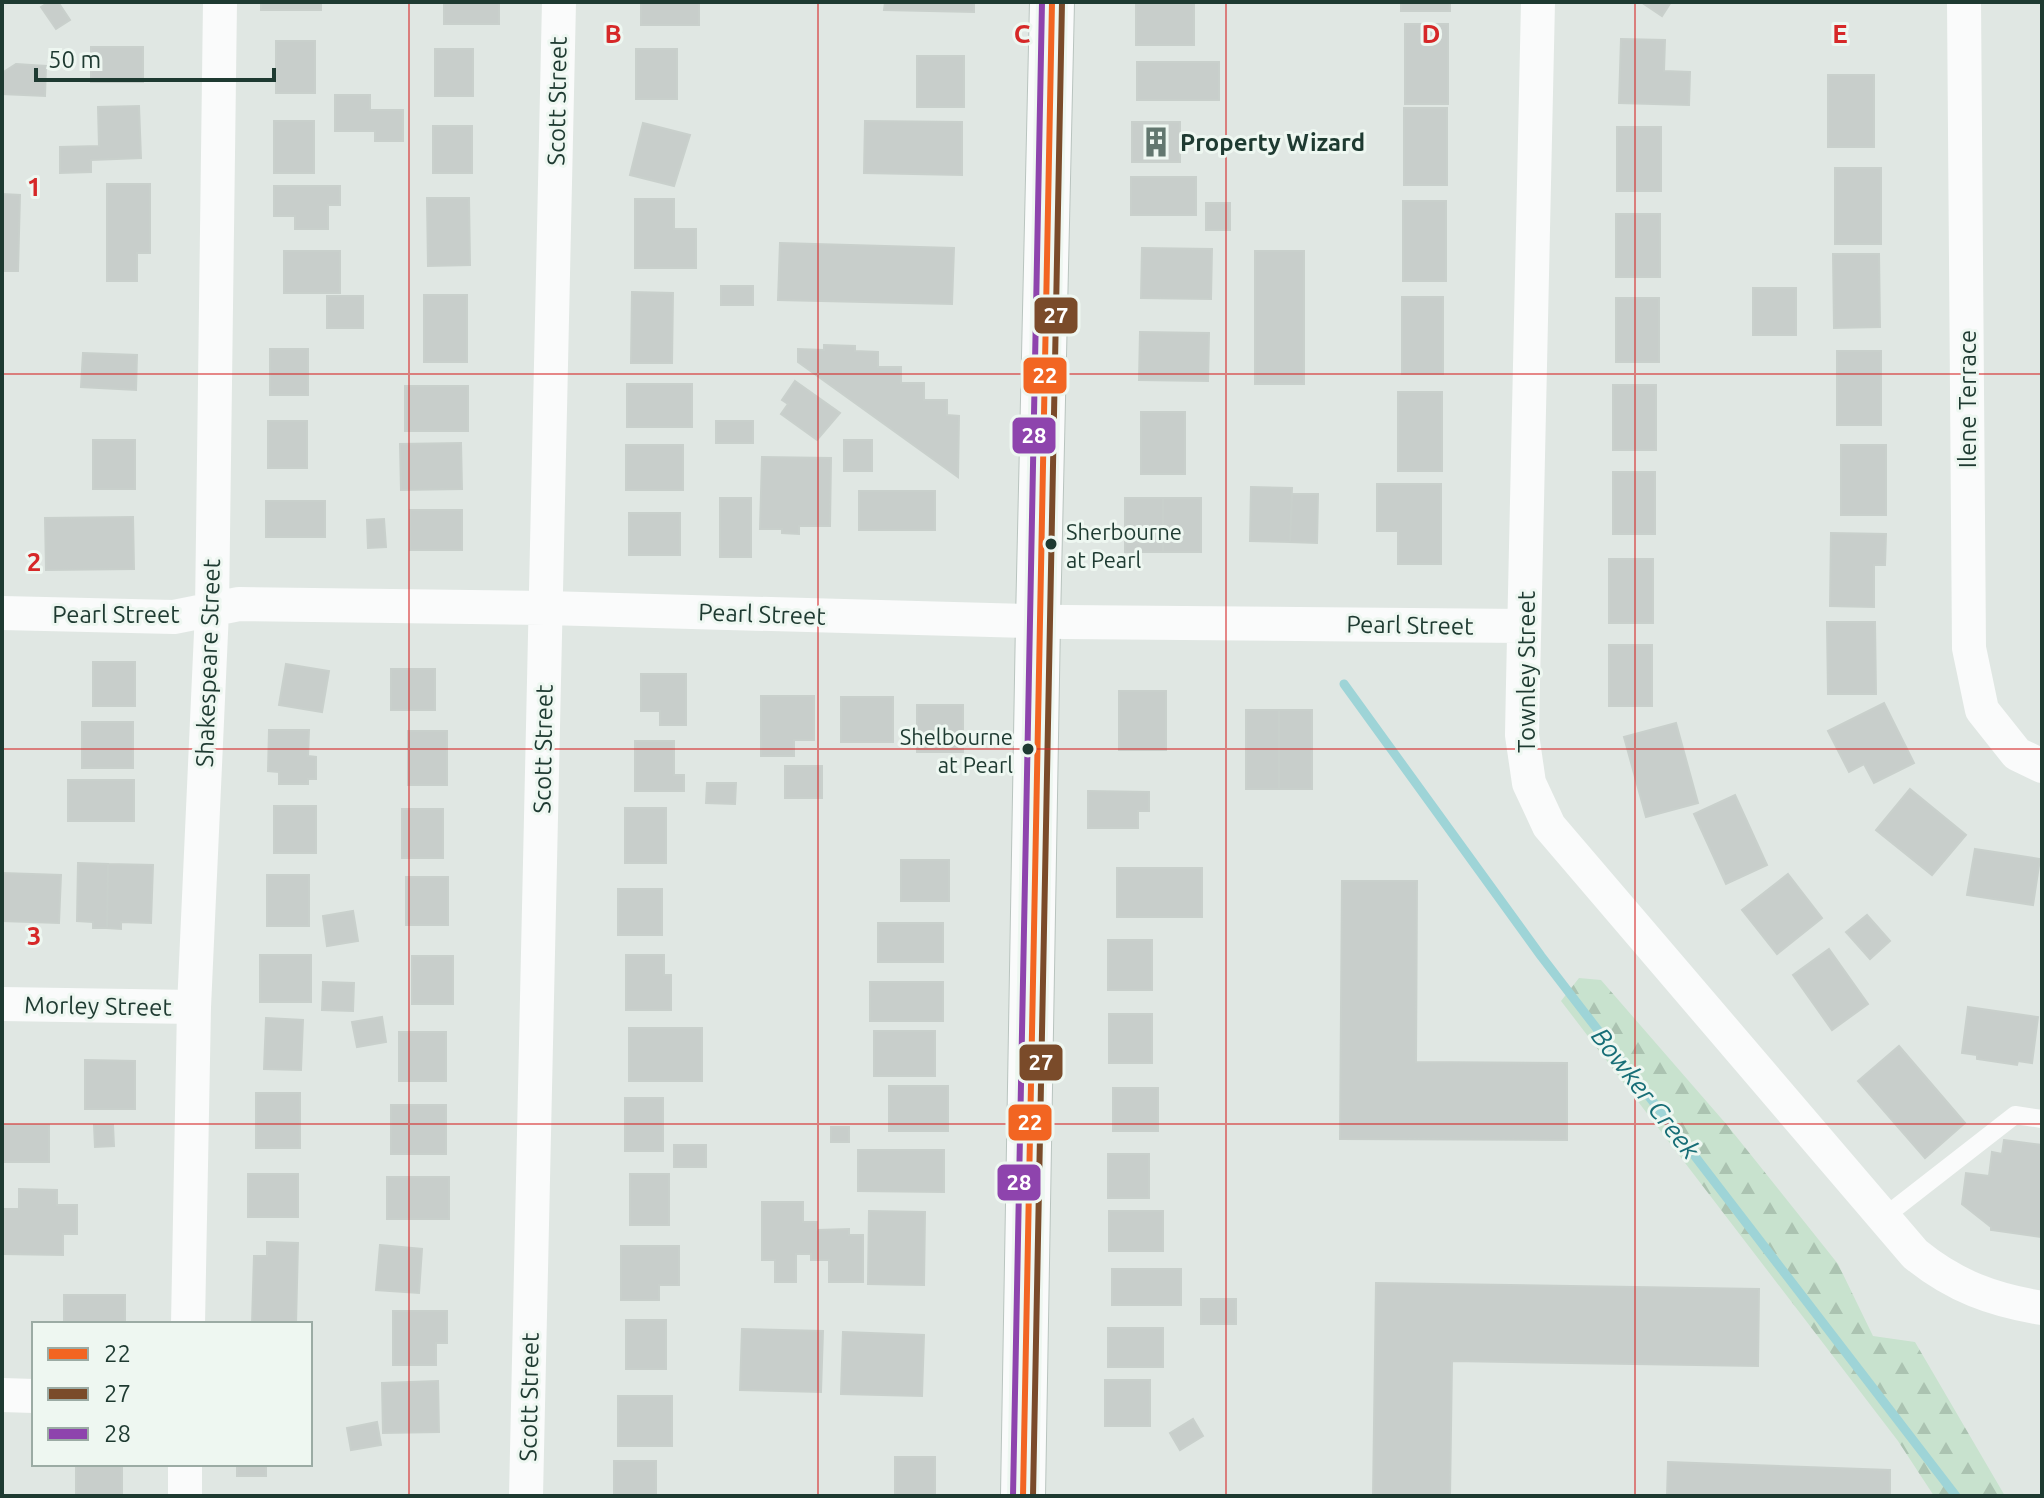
<svg xmlns="http://www.w3.org/2000/svg" width="2044" height="1498" font-family="Ubuntu,sans-serif">
<style>
.forest{fill:url(#forest-firs)}
.lines{fill:none;stroke-linecap:round;stroke-linejoin:round}
.stream{stroke:#9ed4d7;stroke-width:9}
.building{fill:#c8cecb;stroke:#c9d0cc;stroke-width:2}
.secondary-casing{stroke:#b9c4bf;stroke-width:46}
.lane{stroke:#fafbfb;stroke-width:18}
.street{stroke:#fafbfb;stroke-width:34}
.secondary{stroke:#fafbfb;stroke-width:44}
.bus-1-casing{stroke:#eef7f1;stroke-width:12}
.bus-2-casing{stroke:#eef7f1;stroke-width:12}
.bus-3-casing{stroke:#eef7f1;stroke-width:12}
.bus-1{stroke:#f26522;stroke-width:6}
.bus-2{stroke:#7a4b2a;stroke-width:6}
.bus-3{stroke:#8e44ad;stroke-width:6}
.grid{fill:none;stroke:#d62828;stroke-width:2;stroke-opacity:0.55}
.bus-dot{fill:#1e3a31;stroke:#eef7f1;stroke-width:3}
.labels{text-anchor:middle;dominant-baseline:central;stroke-width:6;stroke-linejoin:round;paint-order:stroke}
.bus-label{font-size:22px;fill:#1e3a31;stroke:#eef7f1;text-anchor:start}
.street-label{font-size:24px;fill:#1e3a31;stroke:#eef7f1}
.poi-label{font-size:24px;font-weight:bold;fill:#1e3a31;stroke:#eef7f1;text-anchor:start}
.water-label{font-size:26px;font-style:italic;fill:#176e77;stroke:#eef7f1}
.grid-label{font-size:26px;text-anchor:middle;font-weight:bold;fill:#d62828;stroke:#eef7f1;stroke-width:6;stroke-linejoin:round;paint-order:stroke}
.line-badge{stroke:#eef7f1;stroke-width:3}
.badge-label{font-size:22px;text-anchor:middle;font-weight:bold;fill:#fff}
</style>
<defs>
<pattern id="forest-firs" width="22" height="20" patternUnits="userSpaceOnUse" patternTransform="scale(2)"><rect width="22" height="20" fill="#c8e2ce"/><path d="M5 1l3.5 6h-7zM16 11l3.5 6h-7z" fill="#abc3b1"/></pattern>
</defs>
<rect width="100%" height="100%" fill="#e0e7e3"/>
<path class="forest" d="M1579 978 1601 980 1727 1125 1838 1264 1873 1336 1915 1342 2005 1496H1934L1898 1441 1561 1001Z"/>
<g class="lines">
<path class="stream" d="M1344 684 1541 956 1956 1496"/>
</g>
<path class="building" d="M49 2H58L70 20 56 29 41 7Z
M261 2H321V10H261Z
M444 2H499V24H444Z
M641 2H699V25H641Z
M885 2H974V12L884 10Z
M1401 2H1450V11H1401Z
M1641 2H1671L1662 16Z
M1136 4H1194V45H1136Z
M1405 24H1448V104H1405Z
M1621 39 1665 40 1664 71 1690 72 1689 105 1619 103Z
M276 41H315V93H276Z
M91 47H143V82H91Z
M435 49H473V96H435Z
M636 49H677V99H636Z
M917 56H964V107H917Z
M1137 62H1219V100H1137Z
M16 64 46 66 45 96 2 94V73Z
M1828 75H1874V147H1828Z
M335 95H370V110H403V141H375V131H335Z
M139 106 141 158 91 160V172L60 173V147L99 146 98 107Z
M1404 108H1447V185H1404Z
M274 121H314V173H274Z
M865 121 962 122V175L864 173Z
M1132 122H1180V162H1132Z
M643 123 690 135 674 186 630 175Z
M433 126H472V173H433Z
M1617 127H1661V191H1617Z
M1835 168H1881V244H1835Z
M1131 177H1196V215H1131Z
M107 184H150V253H137V281H107Z
M274 186H340V205H328V229H295V216H274Z
M2 194 20 195 18 271H2Z
M427 198H469L470 265 428 266Z
M635 199H674V229H696V268H635Z
M1403 201H1446V281H1403Z
M1206 203H1230V230H1206Z
M1616 214H1660V277H1616Z
M780 243 954 248 952 304 778 300Z
M1142 248 1212 249 1211 299 1141 298Z
M284 251H340V293H284Z
M1255 251H1304V384H1255Z
M1833 254H1879L1880 327 1834 328Z
M721 286H753V305H721Z
M1753 288H1796V335H1753Z
M632 292 673 293 672 363H631Z
M424 295H467V362H424Z
M327 296H363V328H327Z
M1402 297H1443V374H1402Z
M1616 298H1659V362H1616Z
M1140 332 1209 333 1208 381 1139 380Z
M824 345 855 346V351L878 352V367H901V383H924V400H947V415L959 416 958 477 798 362V349L824 350Z
M270 349H308V395H270Z
M1837 351H1881V425H1837Z
M83 353 137 355 136 390 81 387Z
M795 381 840 413 817 440 781 414 788 404 782 400Z
M627 384H692V427H627Z
M1613 385H1656V450H1613Z
M405 386H468V431H405Z
M1398 392H1442V471H1398Z
M1141 412H1185V474H1141Z
M268 421H307V468H268Z
M716 421H753V443H716Z
M93 440H135V489H93Z
M844 440H872V471H844Z
M461 443 462 489 401 490 400 444Z
M626 445H683V490H626Z
M1841 445H1886V515H1841Z
M762 457 831 458 830 526H799V534L782 533V529H760Z
M1613 472H1655V534H1613Z
M1377 484H1441V564H1398V531H1377Z
M1251 487 1292 488 1290 542 1250 541Z
M859 491H935V530H859Z
M1292 494H1318L1317 543 1290 542Z
M720 498H751V557H720Z
M1125 498H1163V552H1125Z
M1163 498H1201V552H1163Z
M266 501H325V537H266Z
M410 510H462V550H410Z
M629 513H680V555H629Z
M133 517 134 569 46 570 45 518Z
M384 519 386 547 368 548 367 520Z
M1831 533 1886 534 1885 565H1874V607L1830 606Z
M1609 559H1653V623H1609Z
M1827 622H1875L1876 694H1828Z
M1609 645H1652V706H1609Z
M93 662H135V706H93Z
M286 664 329 671 322 712 279 705Z
M391 669H435V710H391Z
M641 674H686V725H660V711H641Z
M1119 691H1166V750H1119Z
M761 696H814V740H794V756H761Z
M841 697H893V742H841Z
M1884 703 1914 763 1874 783 1864 764 1849 772 1828 731Z
M917 705H963V752H917Z
M1246 710H1279V789H1246Z
M1279 710H1312V789H1279Z
M82 722H133V768H82Z
M1676 723 1698 803 1646 817 1624 737Z
M269 730H309L308 756 316 757V779H308V784H279V772L268 771Z
M408 731H447V785H408Z
M635 741H674V775H684V791H635Z
M785 766H822V798H785Z
M68 780H134V821H68Z
M707 783H736L735 804 706 803Z
M1910 789 1966 835 1932 875 1876 830Z
M1088 791 1149 792V811H1138V828H1088Z
M1735 795 1767 865 1726 884 1694 814Z
M274 806H316V853H274Z
M625 808H666V863H625Z
M402 809H443V858H402Z
M1975 849 2040 859 2033 905 1967 895Z
M901 860H949V901H901Z
M78 863 108 864 107 928H93V922L77 921Z
M108 864 153 865 151 923 121 922V929L107 928Z
M1117 868H1202V917H1117Z
M2 873 61 875 59 923 2 921Z
M1788 874 1822 918 1777 954 1742 910Z
M267 875H309V926H267Z
M406 877H448V925H406Z
M1342 881H1417L1416 1062 1567 1063V1140L1340 1139Z
M618 889H662V935H618Z
M353 911 358 941 327 946 323 916Z
M1867 915 1890 941 1870 959 1846 932Z
M878 923H943V962H878Z
M1108 940H1152V990H1108Z
M1829 949 1868 1004 1832 1030 1793 975Z
M260 955H311V1002H260Z
M626 955H664V975H671V1010H626Z
M412 956H453V1004H412Z
M323 982 354 983 353 1011 322 1010Z
M870 982H943V1021H870Z
M1968 1007 2038 1017 2032 1063 2018 1061 2017 1065 1977 1059V1055L1962 1053Z
M1109 1014H1152V1063H1109Z
M382 1017 386 1042 357 1047 352 1022Z
M266 1018 303 1020 301 1070 264 1069Z
M629 1028H702V1081H629Z
M874 1031H935V1076H874Z
M399 1032H446V1081H399Z
M1899 1046 1965 1123 1925 1158 1858 1081Z
M85 1060 135 1061V1109H85Z
M889 1086H948V1131H889Z
M1113 1088H1158V1131H1113Z
M256 1093H300V1148H256Z
M625 1098H663V1151H625Z
M391 1105H446V1154H391Z
M2 1125H49V1162H2Z
M94 1125H113L114 1146 95 1147Z
M831 1127H849V1142H831Z
M2004 1140 2042 1145V1237L1991 1230V1227L1962 1204 1966 1173 1989 1176 1992 1152 2002 1154Z
M674 1145H706V1167H674Z
M858 1150H944V1192L858 1191Z
M1108 1154H1149V1198H1108Z
M248 1174H298V1217H248Z
M630 1174H669V1225H630Z
M387 1177H449V1219H387Z
M19 1189 57 1190V1205H77V1234H63V1255L4 1254 5 1209H19Z
M762 1202H803V1222H817V1230L849 1229V1235H863V1282H829V1260H811V1254H796V1282H775V1260H762Z
M869 1211 925 1212 924 1285 868 1284Z
M1109 1211H1163V1251H1109Z
M267 1242 298 1243 296 1324H252L254 1256H267Z
M380 1245 422 1249 419 1293 376 1290Z
M621 1246H679V1285H659V1300H621Z
M1112 1269H1181V1305H1112Z
M1376 1283 1759 1289 1758 1366 1452 1361 1450 1496H1373Z
M64 1295H125V1324H64Z
M1201 1299H1236V1324H1201Z
M393 1311H447V1343H436V1365H393Z
M626 1320H666V1369H626Z
M1108 1328H1163V1367H1108Z
M742 1329 823 1331 821 1392 740 1390Z
M843 1332 924 1335 922 1396 841 1394Z
M1105 1380H1150V1426H1105Z
M438 1381 439 1432 383 1433 382 1383Z
M618 1396H672V1446H618Z
M1193 1419 1203 1436 1180 1450 1170 1433Z
M377 1422 381 1445 351 1450 347 1428Z
M895 1457H935V1496H895Z
M614 1461H656V1496H614Z
M1668 1462 1890 1470V1496H1667Z
M76 1464H122V1496H76Z
M237 1464H266V1476H237Z"/>
<g class="lines">
<g class="secondary-casing">
<path id="secondary" d="M1023 1496 1038 621 1052 2"/>
</g>
<path class="lane" d="M1884 1217 2015 1115 2042 1119"/>
<path class="street" d="M1538 2 1523 683 1522 735 1529 783 1549 826 1915 1254C1954 1286 1993 1300 2042 1308
M1964 2 1969 648 1982 710 2017 754 2042 766
M2 613 174 617 239 604 546 608 1065 622 1524 626
M2 1004 194 1007
M188 1324 194 1007 212 611 220 2
M2 1395 34 1396
M185 1496V1464
M526 1496 559 2"/>
<use href="#secondary" class="secondary"/>
<g class="bus-1-casing">
<path id="bus-1" d="M1023 1496 1052 2"/>
</g>
<g class="bus-2-casing">
<path id="bus-2" d="M1033 1496 1062 2"/>
</g>
<g class="bus-3-casing">
<path id="bus-3" d="M1013 1496 1042 2"/>
</g>
<use href="#bus-1" class="bus-1"/>
<use href="#bus-2" class="bus-2"/>
<use href="#bus-3" class="bus-3"/>
</g>
<path class="grid" d="M409 2V1496M818 2V1496M1226 2V1496M1635 2V1496M2 374H2042M2 749H2042M2 1124H2042"/>
<defs>
<g id="building-bare" transform="scale(2.4)"><path d="M-4-6H4V6H1V3H-1V6H-4ZM-2.5-4.3h1.7v1.8h-1.7ZM.8-4.3h1.7v1.8H.8ZM-2.5-1h1.7V.8h-1.7ZM.8-1h1.7V.8H.8Z" fill="#62776f" stroke="#eef7f1" stroke-width="2.5" paint-order="stroke"/></g>
</defs>
<g fill-rule="evenodd">
<use href="#building-bare" x="1156" y="142"/>
</g>
<g class="bus-dot">
<circle cx="1051" cy="544" r="7"/>
<circle cx="1028" cy="749" r="7"/>
</g>
<g class="labels">
<g class="bus-label">
<text x="1066" y="531">Sherbourne<tspan x="1066" dy="28">at Pearl</tspan></text>
<text x="1013" y="736" text-anchor="end">Shelbourne<tspan x="1013" dy="28">at Pearl</tspan></text>
</g>
<g class="street-label">
<text transform="translate(557 101) rotate(-89)">Scott Street</text>
<text transform="translate(1967 399) rotate(-90)">Ilene Terrace</text>
<text x="116" y="614">Pearl Street</text>
<text transform="translate(762 614) rotate(2)">Pearl Street</text>
<text transform="translate(1410 625) rotate(1)">Pearl Street</text>
<text transform="translate(208 663) rotate(-88)">Shakespeare Street</text>
<text transform="translate(1526 672) rotate(-90)">Townley Street</text>
<text transform="translate(543 749) rotate(-89)">Scott Street</text>
<text transform="translate(98 1006) rotate(1)">Morley Street</text>
<text transform="translate(529 1397) rotate(-89)">Scott Street</text>
</g>
<g class="poi-label">
<text x="1180" y="142">Property Wizard</text>
</g>
<g class="water-label">
<text transform="translate(1646 1093) rotate(52)">Bowker Creek</text>
</g>
</g>
<g class="grid-label">
<text x="613" y="43">B</text>
<text x="1022" y="43">C</text>
<text x="1431" y="43">D</text>
<text x="1840" y="43">E</text>
<text x="34" y="196">1</text>
<text x="34" y="571">2</text>
<text x="34" y="945">3</text>
</g>
<g class="line-badge">
<rect x="1033" y="296" width="46" height="39" rx="8" fill="#7a4b2a"/>
<rect x="1022" y="356" width="46" height="39" rx="8" fill="#f26522"/>
<rect x="1011" y="416" width="46" height="39" rx="8" fill="#8e44ad"/>
<rect x="1018" y="1043" width="46" height="39" rx="8" fill="#7a4b2a"/>
<rect x="1007" y="1103" width="46" height="39" rx="8" fill="#f26522"/>
<rect x="996" y="1163" width="46" height="39" rx="8" fill="#8e44ad"/>
</g>
<g class="badge-label">
<text x="1056" y="323">27</text>
<text x="1045" y="383">22</text>
<text x="1034" y="443">28</text>
<text x="1041" y="1070">27</text>
<text x="1030" y="1130">22</text>
<text x="1019" y="1190">28</text>
</g>
<rect width="2044" height="1498" fill="none" stroke="#1e3a31" stroke-width="8"/>
<rect x="32" y="1322" width="280" height="144" fill="#eef7f1" stroke="#9baba4" stroke-width="2"/>
<rect x="48" y="1348" width="40" height="12" fill="#f26522" stroke="#9baba4" stroke-width="2"/>
<text x="104" y="1362" font-size="24" fill="#1e3a31">22</text>
<rect x="48" y="1388" width="40" height="12" fill="#7a4b2a" stroke="#9baba4" stroke-width="2"/>
<text x="104" y="1402" font-size="24" fill="#1e3a31">27</text>
<rect x="48" y="1428" width="40" height="12" fill="#8e44ad" stroke="#9baba4" stroke-width="2"/>
<text x="104" y="1442" font-size="24" fill="#1e3a31">28</text>
<path d="M36 68v12h238v-12" fill="none" stroke="#1e3a31" stroke-width="4"/>
<text x="48" y="68" font-size="24" fill="#1e3a31" stroke="#eef7f1" stroke-width="6" paint-order="stroke">50 m</text>
</svg>
